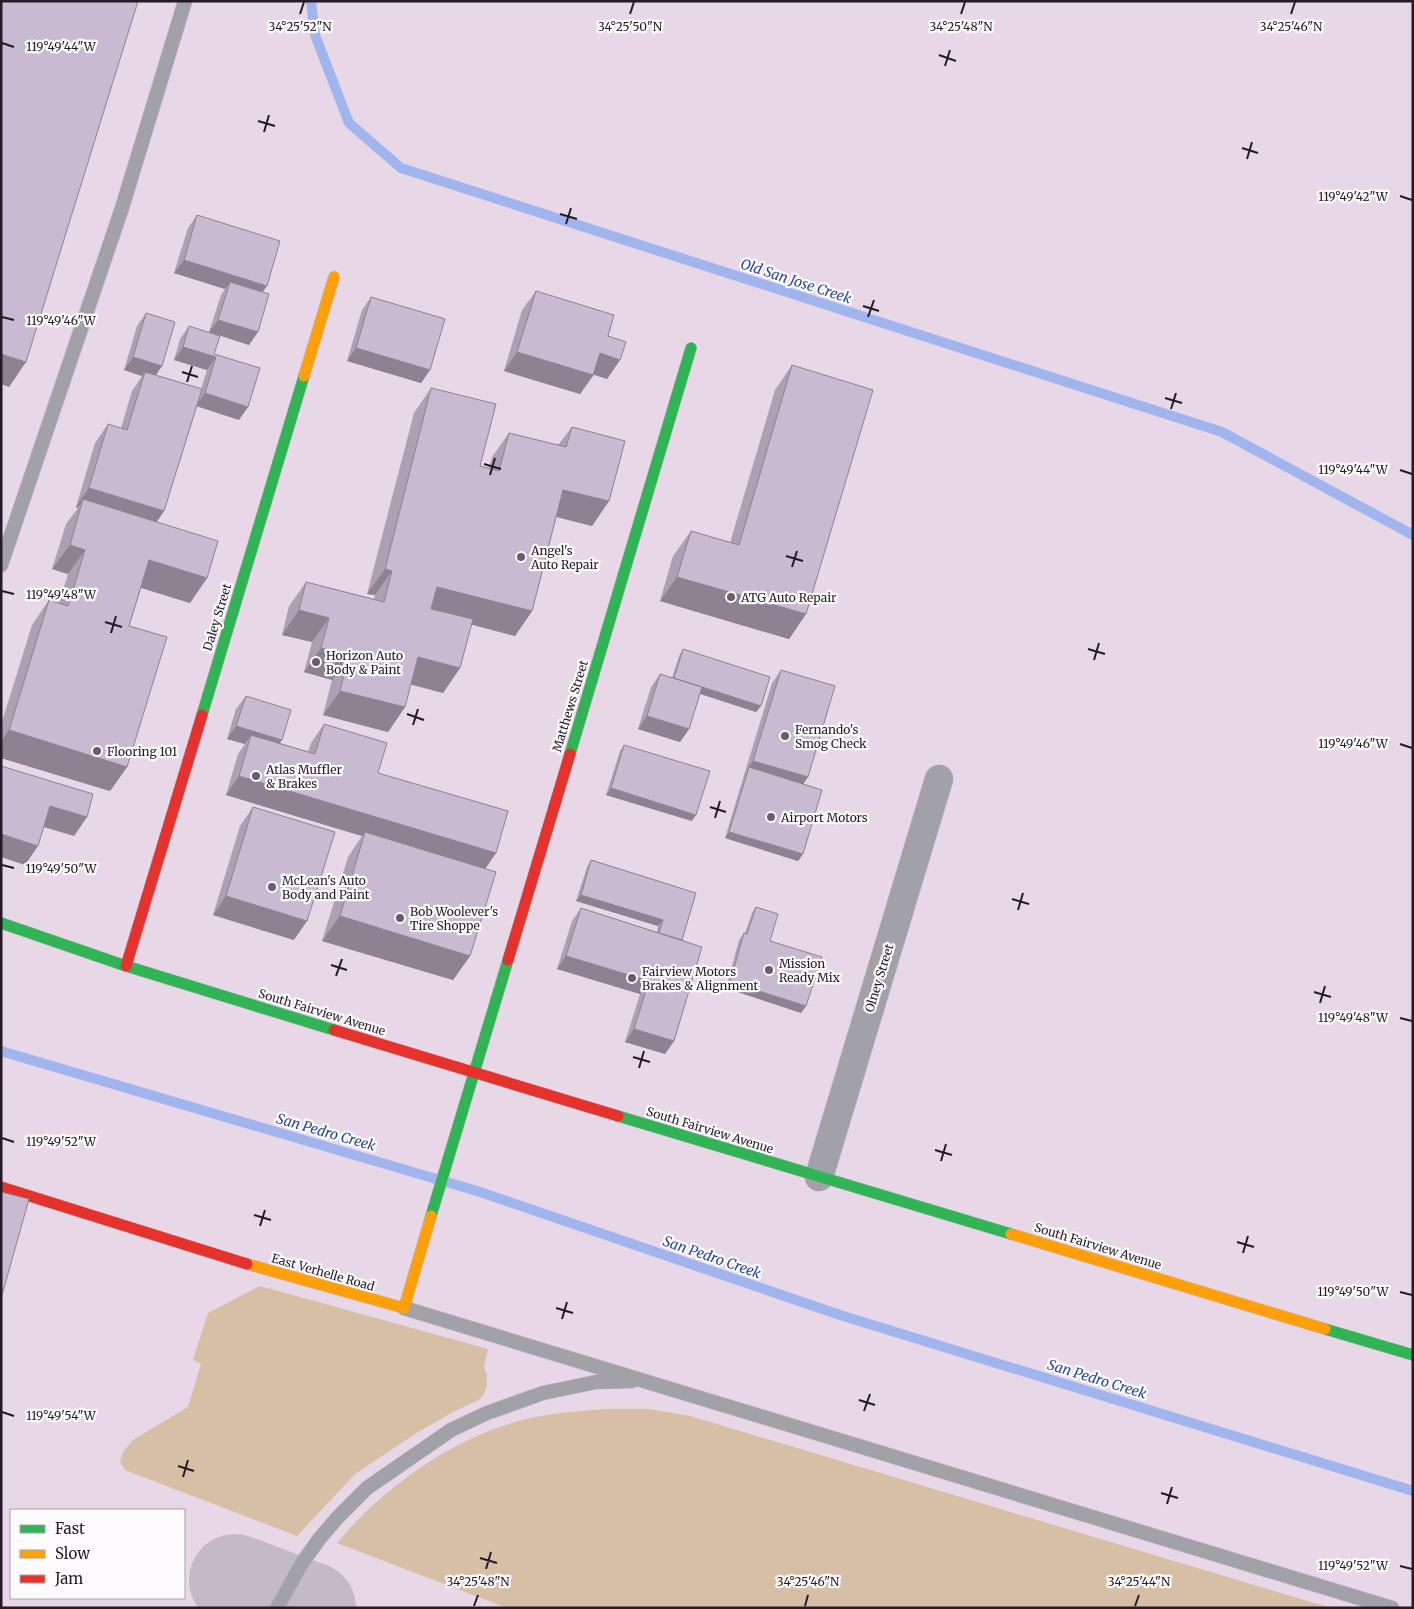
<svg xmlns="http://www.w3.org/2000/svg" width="1414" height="1609" font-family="Merriweather,serif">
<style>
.green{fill:#d6bfa5}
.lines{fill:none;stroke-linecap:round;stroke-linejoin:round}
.stream{stroke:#a0b5ee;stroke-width:10}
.taxiway{stroke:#c4bac6;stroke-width:92}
.lane-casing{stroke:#c2b7c3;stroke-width:15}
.street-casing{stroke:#c2b7c3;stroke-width:29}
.fast-casing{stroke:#c2b7c3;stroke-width:12}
.slow-casing{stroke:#c2b7c3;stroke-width:12}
.jam-casing{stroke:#c2b7c3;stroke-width:12}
.lane{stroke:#a3a1a8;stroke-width:14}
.street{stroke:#a3a1a8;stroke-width:28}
.fast{stroke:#30b455;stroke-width:11}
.slow{stroke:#ff9f0a;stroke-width:11}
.jam{stroke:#e5322d;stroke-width:11}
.wall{fill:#aca0b3}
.shaded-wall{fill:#8c8292}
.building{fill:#c8bad0;stroke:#8c8292}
.ticks{fill:none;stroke:#251b26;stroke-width:2}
.poi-dot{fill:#695d6a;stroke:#fefbfe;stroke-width:2}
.labels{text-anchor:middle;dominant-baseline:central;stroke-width:4.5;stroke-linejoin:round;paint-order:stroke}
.poi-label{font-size:12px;fill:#251b26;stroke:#fefbfe;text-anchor:start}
.street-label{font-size:12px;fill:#251b26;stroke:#fefbfe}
.water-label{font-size:14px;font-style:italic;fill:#23469c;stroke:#fefbfe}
.ticks-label{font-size:12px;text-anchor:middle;fill:#251b26;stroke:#fefbfe;stroke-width:4.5;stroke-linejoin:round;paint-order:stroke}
</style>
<rect width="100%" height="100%" fill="#e7d7e7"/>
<path class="green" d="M260 1286 488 1349 484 1367 487 1375V1385L484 1394 479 1400 455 1411 418 1432 355 1474 297 1536 125 1470 120 1462 123 1452 133 1440 188 1407 201 1364 193 1360 208 1313Z
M606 1409H649L690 1416 1331 1608H507L337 1543C385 1486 453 1437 526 1419 552 1413 579 1411 606 1409Z"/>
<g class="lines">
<path class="stream" d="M311 1 315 35 349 123 401 168 1222 432 1413 535
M1 1051 477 1191 840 1315 1413 1491"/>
<path class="taxiway" d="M235 1580 310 1608"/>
<g class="lane-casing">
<path id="lane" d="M1 565 122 208 185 1
M404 1308 1392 1608
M277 1608 302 1563 320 1538 338 1517 367 1488 451 1430 487 1413 543 1393 596 1382 632 1381"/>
</g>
<g class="street-casing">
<path id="street" d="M819 1177 939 779"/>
</g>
<g class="fast-casing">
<path id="fast" d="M202 715 304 376
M570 754 691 348
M1 923 126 966 334 1030
M618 1116 1011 1234
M431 1216 508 960
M1325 1329 1413 1355"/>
</g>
<g class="slow-casing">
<path id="slow" d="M304 376 334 277
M1011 1234 1325 1329
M247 1264 404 1308 431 1216"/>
</g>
<g class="jam-casing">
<path id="jam" d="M508 960 570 754
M126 966 202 715
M334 1030 618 1116
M1 1187 247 1264"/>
</g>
<use href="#lane" class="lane"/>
<use href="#street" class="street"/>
<use href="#fast" class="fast"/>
<use href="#slow" class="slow"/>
<use href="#jam" class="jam"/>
</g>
<path class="wall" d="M197 215 262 292 249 345 209 332 221 295 225 289 174 273 188 228Z
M536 291 608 336 620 360 607 379 594 375 580 394 504 371 522 310Z
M371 297 430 370 421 383 347 361 362 310Z
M146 313 162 366 156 375 201 389 207 370 174 360 180 339 189 326 214 354 239 420 197 406 164 511 157 522 207 578 190 603 141 588 129 626 127 767 110 791 1 758V725L32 625 49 600 59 603 68 574 52 569 66 524 78 508 76 507 95 443 108 424 121 428 132 391 142 376 124 370 137 326Z
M792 365 806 614 789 639 660 601 673 556 691 531 730 543 775 390Z
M431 388 480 466 489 468 492 457 509 433 558 445 572 427 609 501 592 526 556 517 532 611 515 636 471 624 460 668 443 693 411 684 405 707 388 732 323 715 332 680 304 672 312 642 282 635 289 606 306 582 374 599 375 595 367 594 414 413Z
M683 649 761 706 756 712 700 694 689 729 680 742 638 729 651 687 660 674 672 678 679 656Z
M781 670 803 784V854L798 861 725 838 772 683Z
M246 696 280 743 308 752 311 743 324 724 378 773 496 853 485 869 470 956 453 980 322 941 348 857 362 836 226 795 238 754 245 744 227 739 236 709Z
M624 745 692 821 606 795 620 751Z
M253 807 294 940 213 915 240 826Z
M591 860 696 893 682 940 674 1041 665 1054 625 1042 640 994 557 969 572 921 581 908 657 932 658 926 576 901 587 867Z
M756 907 770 941 806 1006 801 1013 726 988 739 940 744 933H745L752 913Z"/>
<path class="shaded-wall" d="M184 260 267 286 258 298 230 282 225 289 174 273Z
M218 320 258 332 249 345 209 332Z
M183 347 216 357 207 370 174 360Z
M356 348 430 370 421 383 347 361Z
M517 352 593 375 580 394 504 371Z
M600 353 620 360 607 379 587 372Z
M1 354 26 362 9 387 1 384Z
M133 357 162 366 153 379 145 372 142 376 124 370Z
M205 393 248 407 239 420 196 406Z
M89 488 164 511 151 530 83 499 78 508 76 507Z
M563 490 609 501 592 526 546 514Z
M70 545 85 550 68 574 52 569Z
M149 560 207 578 190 603 132 585Z
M385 569 392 571 375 595 367 594Z
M677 577 806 614 789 639 660 601Z
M437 587 532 611 515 636 420 611Z
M299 610 329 618 312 642 282 635Z
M321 648 349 655 332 680 304 672Z
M418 657 460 668 443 693 401 682Z
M674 678 761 706 756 712 670 684Z
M340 691 405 707 388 732 323 715Z
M647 716 689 729 680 742 638 729Z
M236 726 282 740 273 753 251 735 245 744 227 739Z
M9 730 127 767 110 791 1 758V742Z
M753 761 808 777 799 790 749 767Z
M239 776 496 853 483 872 365 832 362 836 226 795Z
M611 788 696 815 692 821 606 795Z
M50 806 87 817 74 836 37 825Z
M729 832 803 854 798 861 725 838Z
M1 834 38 846 25 865 1 857Z
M581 895 663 920 658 926 576 901Z
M226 896 307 921 294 940 213 915Z
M340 916 470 956 453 980 322 941Z
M566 956 649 981 640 994 557 969Z
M730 982 806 1006 801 1013 726 988Z
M634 1029 674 1041 665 1054 625 1042Z"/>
<path class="building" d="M1 1H138L26 362 1 354Z
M197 215 280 241 267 286 184 260Z
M230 282 269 294 258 332 218 320Z
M536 291 614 315 608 336 626 342 620 360 600 353 593 375 517 352Z
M371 297 445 319 430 370 356 348Z
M146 313 175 322 162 366 133 357Z
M189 326 220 336 214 354 260 368 248 407 205 393 216 357 183 347Z
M792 365 873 390 806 614 677 577 691 531 739 545Z
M145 372 202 389 164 511 89 488 108 424 127 430Z
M431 388 496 404 480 466 499 471 509 433 566 447 572 427 625 441 609 501 563 490 532 611 437 587 431 609 473 619 460 668 418 657 405 707 340 691 349 655 321 648 329 618 299 610 306 582 384 602 392 571 385 569Z
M83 499 218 541 207 578 149 560 129 626 167 637 127 767 9 730 49 600 68 606 85 550 70 545Z
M683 649 770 677 761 706 674 678Z
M781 670 835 686 808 777 753 761Z
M660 674 702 687 689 729 647 716Z
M246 696 291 710 282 740 236 726Z
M324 724 387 743 378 773 508 811 496 853 239 776 251 735 315 754Z
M624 745 710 771 696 815 611 788Z
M1 766 93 794 87 817 50 806 38 846 1 834Z
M749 767 822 790 803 854 729 832Z
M253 807 335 832 307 921 226 896Z
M365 832 496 872 470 956 340 916Z
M591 860 696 893 682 940 659 933 663 920 581 895Z
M756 907 778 914 770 941 822 957 806 1006 730 982 744 933 747 934Z
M581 908 702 947 674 1041 634 1029 649 981 566 956Z
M1 1192 29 1199 2 1295H1Z"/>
<path class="ticks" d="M300 14 304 2M630 14 634 2M961 14 965 2M1291 14 1295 2M2 43 14 47M939 55 956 61M945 66 950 50M258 121 275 126M264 132 269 115M1242 148 1258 153M1247 159 1252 142M1400 196 1412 200M560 214 577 219M566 224 571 208M863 306 879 311M2 317 14 320M868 317 874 300M182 372 198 377M187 382 192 366M1165 398 1182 403M1171 409 1176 393M484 464 501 469M1400 470 1412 474M490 475 495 458M786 556 803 561M792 567 797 551M2 591 14 594M105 622 122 627M111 633 116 616M1088 649 1105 654M1094 660 1099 643M407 714 424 720M413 725 418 709M1400 744 1412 748M710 807 726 812M715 818 720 801M2 865 14 868M1012 899 1029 904M1018 910 1023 893M331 965 347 970M336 976 342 959M1314 992 1331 997M1320 1003 1325 986M1400 1018 1412 1021M633 1057 650 1062M639 1068 644 1051M2 1138 14 1142M935 1150 952 1155M941 1161 946 1144M254 1215 271 1220M260 1226 265 1210M1237 1242 1254 1247M1243 1253 1248 1236M1400 1292 1412 1295M556 1308 573 1313M562 1319 567 1302M859 1400 875 1405M864 1411 870 1394M2 1412 14 1416M178 1466 194 1471M183 1477 188 1460M1161 1493 1178 1498M1167 1504 1172 1487M480 1558 497 1563M1400 1566 1412 1569M486 1569 491 1552M474 1606 478 1595M805 1606 808 1595M1135 1606 1139 1595"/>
<g class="poi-dot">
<circle cx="521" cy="557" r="5"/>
<circle cx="731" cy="597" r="5"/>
<circle cx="316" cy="662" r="5"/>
<circle cx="785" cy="736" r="5"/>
<circle cx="97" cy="751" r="5"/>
<circle cx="256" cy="776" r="5"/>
<circle cx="771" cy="817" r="5"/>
<circle cx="272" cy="887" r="5"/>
<circle cx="400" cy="918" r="5"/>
<circle cx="769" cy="970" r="5"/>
<circle cx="632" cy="978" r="5"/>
</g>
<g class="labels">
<g class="poi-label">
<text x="531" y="550">Angel's<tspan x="531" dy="14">Auto Repair</tspan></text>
<text x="741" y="597">ATG Auto Repair</text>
<text x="326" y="655">Horizon Auto<tspan x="326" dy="14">Body &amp; Paint</tspan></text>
<text x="795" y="729">Fernando's<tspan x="795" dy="14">Smog Check</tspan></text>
<text x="107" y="751">Flooring 101</text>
<text x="266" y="769">Atlas Muffler<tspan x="266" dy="14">&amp; Brakes</tspan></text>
<text x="781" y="817">Airport Motors</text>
<text x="282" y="880">McLean's Auto<tspan x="282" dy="14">Body and Paint</tspan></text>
<text x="410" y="911">Bob Woolever's<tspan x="410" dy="14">Tire Shoppe</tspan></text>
<text x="779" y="963">Mission<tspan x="779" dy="14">Ready Mix</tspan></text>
<text x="642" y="971">Fairview Motors<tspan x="642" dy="14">Brakes &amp; Alignment</tspan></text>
</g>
<g class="street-label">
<text transform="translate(217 617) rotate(-73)">Daley Street</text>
<text transform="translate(570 706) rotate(-73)">Matthews Street</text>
<text transform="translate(879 978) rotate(-73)">Olney Street</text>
<text transform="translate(322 1012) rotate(17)">South Fairview Avenue</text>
<text transform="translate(710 1130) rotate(17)">South Fairview Avenue</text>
<text transform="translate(1098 1246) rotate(17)">South Fairview Avenue</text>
<text transform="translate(323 1272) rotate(16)">East Verhelle Road</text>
</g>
<g class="water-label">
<text transform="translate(796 281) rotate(18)">Old San Jose Creek</text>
<text transform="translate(326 1132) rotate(16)">San Pedro Creek</text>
<text transform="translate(712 1257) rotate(19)">San Pedro Creek</text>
<text transform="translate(1097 1379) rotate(17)">San Pedro Creek</text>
</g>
</g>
<g class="ticks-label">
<text x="300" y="31">34°25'52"N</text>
<text x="630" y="31">34°25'50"N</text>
<text x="961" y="31">34°25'48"N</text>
<text x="1291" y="31">34°25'46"N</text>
<text x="61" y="51">119°49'44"W</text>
<text x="1353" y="201">119°49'42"W</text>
<text x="61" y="325">119°49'46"W</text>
<text x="1353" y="474">119°49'44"W</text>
<text x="61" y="599">119°49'48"W</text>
<text x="1353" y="748">119°49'46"W</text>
<text x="61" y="873">119°49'50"W</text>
<text x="1353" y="1022">119°49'48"W</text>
<text x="61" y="1146">119°49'52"W</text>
<text x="1353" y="1296">119°49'50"W</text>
<text x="61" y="1420">119°49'54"W</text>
<text x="1353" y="1570">119°49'52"W</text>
<text x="478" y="1586">34°25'48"N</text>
<text x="808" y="1586">34°25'46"N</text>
<text x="1139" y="1586">34°25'44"N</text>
</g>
<rect width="1414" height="1609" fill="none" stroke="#251b26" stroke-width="5"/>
<rect x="10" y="1509" width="175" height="90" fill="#fefbfe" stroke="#a7a1a8"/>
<rect x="20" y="1525" width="25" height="8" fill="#30b455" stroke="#a7a1a8"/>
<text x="55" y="1534" font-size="15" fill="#251b26">Fast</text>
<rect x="20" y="1550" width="25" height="8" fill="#ff9f0a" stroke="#a7a1a8"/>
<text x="55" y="1559" font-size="15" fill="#251b26">Slow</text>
<rect x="20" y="1575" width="25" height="8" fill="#e5322d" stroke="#a7a1a8"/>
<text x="55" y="1584" font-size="15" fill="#251b26">Jam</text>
</svg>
